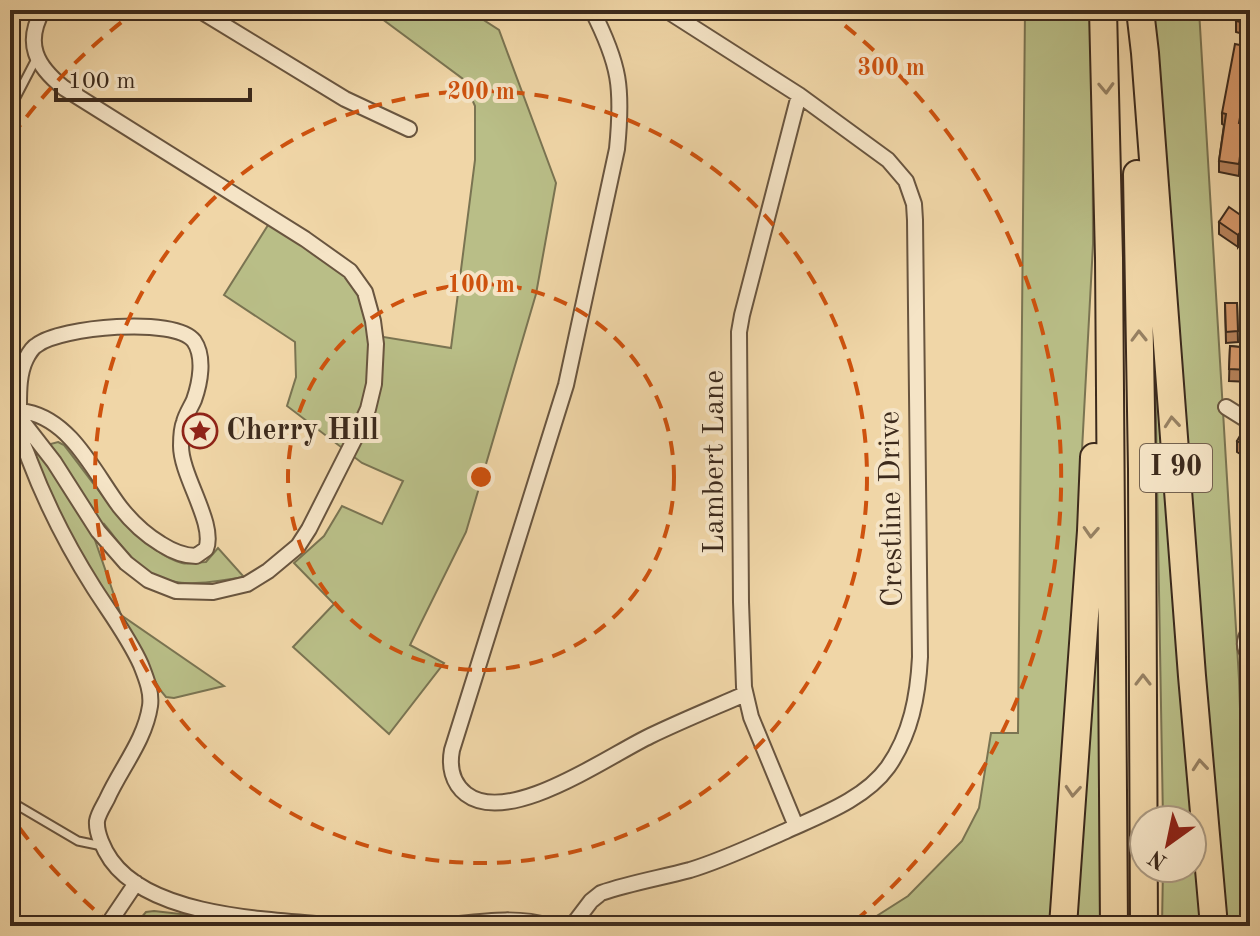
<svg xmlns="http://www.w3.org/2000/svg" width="1260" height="936" font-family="'Old Standard TT',serif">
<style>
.green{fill:#b9be87;stroke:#7a7452;stroke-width:2}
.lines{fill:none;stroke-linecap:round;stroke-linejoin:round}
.service-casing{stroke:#69553f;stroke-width:11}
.minor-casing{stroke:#69553f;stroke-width:18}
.motorway-casing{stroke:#3c2a1c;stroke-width:30}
.service{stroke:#f5e4c6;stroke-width:7}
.minor{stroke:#f5e4c6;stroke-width:14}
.motorway{stroke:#f0d6a7;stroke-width:26}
.wall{fill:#b7825a;stroke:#3c2a1c;stroke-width:2}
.shaded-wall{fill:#956a4a;stroke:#3c2a1c;stroke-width:2}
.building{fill:#d59769;stroke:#3c2a1c;stroke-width:2}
.oneway{stroke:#968062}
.ring{fill:none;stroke:#ce520e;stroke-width:4;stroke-dasharray:14 10}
.labels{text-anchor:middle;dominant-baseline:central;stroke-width:8;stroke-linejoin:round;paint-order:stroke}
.shield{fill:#f5e4c6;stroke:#74624f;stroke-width:2}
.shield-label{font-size:28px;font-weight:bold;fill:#3c2a1c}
.poi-label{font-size:30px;font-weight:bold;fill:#3c2a1c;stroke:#f5e4c6;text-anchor:start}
.street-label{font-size:30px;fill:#3c2a1c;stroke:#f5e4c6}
.centre{fill:#ce520e;stroke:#f5e4c6;stroke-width:4}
.ring-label{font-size:24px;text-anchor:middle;font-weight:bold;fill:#ce520e;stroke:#f5e4c6;stroke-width:8;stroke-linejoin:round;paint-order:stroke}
</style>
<rect width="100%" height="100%" fill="#f0d6a7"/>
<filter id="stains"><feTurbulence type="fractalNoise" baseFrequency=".0025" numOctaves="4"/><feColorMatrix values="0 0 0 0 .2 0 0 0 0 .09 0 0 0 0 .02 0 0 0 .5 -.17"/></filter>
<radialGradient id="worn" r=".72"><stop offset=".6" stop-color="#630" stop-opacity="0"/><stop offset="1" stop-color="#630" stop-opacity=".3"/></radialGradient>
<path class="green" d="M370 10H468L499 30 556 183 536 294 466 532 410 645 444 663 389 734 293 647 334 604 294 563 324 536 342 506 382 524 403 481 362 463 287 406 296 377 295 342 224 295 270 222 352 280 369 315 371 335 451 348 475 160V106L463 79Z
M1025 10H1092L1093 244 1058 900 1054 926H861L908 896 962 841 979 808 991 733H1018Z
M1154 10H1199L1239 679 1247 915 1250 918V926H1222L1168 272Z
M1155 361 1160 372 1205 926H1162L1163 868H1192V820H1163Z
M58 442 64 445C93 481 136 550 182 563 189 565 198 562 206 562L218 548 244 577C209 583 171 591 141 567 128 556 115 537 104 524L95 540 121 615 224 686 174 698 166 697 161 691 46 495 32 449Z
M1099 605 1100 926H1071Z
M154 911 288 926H134L146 912Z"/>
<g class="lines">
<g class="service-casing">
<path id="service" d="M10 109 37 57
M10 801 78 841 102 846"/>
</g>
<g class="minor-casing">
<path id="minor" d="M199 10 345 99 409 129
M592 10C620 65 623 88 617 149L566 385 452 750C449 766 452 783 466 794 509 827 608 756 650 736 681 721 713 708 745 694
M1226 407 1250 422
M19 417 27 412C72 421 95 474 120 507 131 521 146 535 161 544 172 551 183 556 196 556L206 549C216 524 181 476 181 446 181 438 181 429 184 422 186 414 191 407 194 400 200 383 205 357 194 341 175 316 60 327 37 345 33 347 28 355 26 359 19 373 19 391 19 406 19 414 18 423 19 430 20 440 26 450 29 459 46 504 68 547 94 588 110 613 129 638 141 665 146 678 152 692 150 706 145 740 121 768 107 799 104 805 98 814 97 821 96 833 104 850 111 860 153 919 276 920 343 926
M19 417 54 462 98 531 126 563 148 580 176 591 213 592 247 584 268 571 298 546 309 529 354 440 368 409 374 384 376 344 373 321 365 292 350 271 305 239 64 88C36 66 24 43 43 10
M1250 630C1244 639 1242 647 1250 656
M796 826 751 717 744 687 741 602 739 332 742 315 799 95
M107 926 136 883
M438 926C474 923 515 915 549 926
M572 926 591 901 601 893C630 883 660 878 690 870 723 860 754 845 786 831 821 815 865 799 888 767 911 734 918 696 920 657L915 220 914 204 906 181 888 160 799 95 666 10"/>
</g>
<g class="motorway-casing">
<path id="motorway" d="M1103 10 1109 258 1114 926
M1140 10 1145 53 1192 676 1214 926
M1137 174 1142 469 1144 926
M1063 926 1091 531 1094 457"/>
</g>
<use href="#service" class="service"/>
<use href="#minor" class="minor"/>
<use href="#motorway" class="motorway"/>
</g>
<path class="wall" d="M1250 10V36L1236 32V21Z
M1248 69 1249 81 1241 124 1244 136 1239 176 1219 172V161L1224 125 1222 124V113Z
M1219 222 1249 232 1238 247 1219 234Z
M1225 303H1237L1238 342 1226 343Z
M1230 346 1250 348V382L1229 381Z
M1250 433V460L1237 452V441Z"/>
<path class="shaded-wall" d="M1250 47V59L1246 80V69Z
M1249 69V81L1239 135V123Z
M1244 124V136L1239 176 1240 150Z
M1249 221V232L1238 247V235Z"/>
<path class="building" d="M1238 10H1250V24L1236 21Z
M1235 44 1250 47 1246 69H1249L1239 123 1244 124 1239 164 1219 161 1226 114 1222 113Z
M1229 207 1249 221 1238 235 1219 222Z
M1225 303H1237L1238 331 1226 332Z
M1230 346 1250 348V370L1229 369Z
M1244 429 1250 433V449L1237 441Z"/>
<defs><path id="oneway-chevron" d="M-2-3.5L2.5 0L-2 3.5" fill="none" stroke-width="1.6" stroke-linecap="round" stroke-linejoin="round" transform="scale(2)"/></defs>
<g class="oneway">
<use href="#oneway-chevron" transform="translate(1106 88) rotate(88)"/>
<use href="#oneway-chevron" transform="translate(1139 336) rotate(-91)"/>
<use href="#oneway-chevron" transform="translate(1172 422) rotate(-95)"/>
<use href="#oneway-chevron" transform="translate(1091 532) rotate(93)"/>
<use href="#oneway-chevron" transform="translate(1143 680) rotate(-90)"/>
<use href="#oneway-chevron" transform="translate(1200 765) rotate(-95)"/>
<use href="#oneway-chevron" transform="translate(1073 791) rotate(94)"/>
</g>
<g class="ring">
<circle cx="481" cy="477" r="193"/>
<circle cx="481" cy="477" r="386"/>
<path d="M112 925A580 580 0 0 1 12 818M12 136A580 580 0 0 1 136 11M826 11A580 580 0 0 1 850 925"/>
</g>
<defs>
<g id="sight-ring" transform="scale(1.8)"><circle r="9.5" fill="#f5e4c6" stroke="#8f2418" stroke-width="1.5"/><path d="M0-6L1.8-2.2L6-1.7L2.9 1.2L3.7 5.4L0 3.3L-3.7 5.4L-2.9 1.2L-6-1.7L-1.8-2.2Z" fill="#8f2418"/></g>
</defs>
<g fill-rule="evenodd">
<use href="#sight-ring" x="200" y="431"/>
</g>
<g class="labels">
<rect class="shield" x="1140" y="444" width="72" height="48" rx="6"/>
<g class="shield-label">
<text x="1176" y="468">I 90</text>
</g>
<g class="poi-label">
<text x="226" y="431">Cherry Hill</text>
</g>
<g class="street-label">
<text transform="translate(715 462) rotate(-90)">Lambert Lane</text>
<text transform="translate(892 509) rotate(-91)">Crestline Drive</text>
</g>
</g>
<circle cx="481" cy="477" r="12" class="centre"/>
<g class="ring-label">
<text x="891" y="75">300 m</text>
<text x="481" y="99">200 m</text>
<text x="481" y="292">100 m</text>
</g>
<rect width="1260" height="936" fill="none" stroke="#f0d6a7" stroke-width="40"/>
<rect x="12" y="12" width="1236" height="912" fill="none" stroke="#3c2a1c" stroke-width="4"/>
<rect x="20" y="20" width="1220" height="896" fill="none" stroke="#3c2a1c" stroke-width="2"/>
<g transform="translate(1168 844) rotate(213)"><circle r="38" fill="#f5e4c6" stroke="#ab9a82" stroke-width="2"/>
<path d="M0-6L14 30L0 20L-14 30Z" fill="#8f2418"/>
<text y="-12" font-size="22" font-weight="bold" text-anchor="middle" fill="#3c2a1c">N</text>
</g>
<path d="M56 88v12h194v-12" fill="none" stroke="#3c2a1c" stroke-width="4"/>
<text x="68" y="88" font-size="24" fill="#3c2a1c" stroke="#f5e4c6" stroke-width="6" paint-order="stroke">100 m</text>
<rect width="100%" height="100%" filter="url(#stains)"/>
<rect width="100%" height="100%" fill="url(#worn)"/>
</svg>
